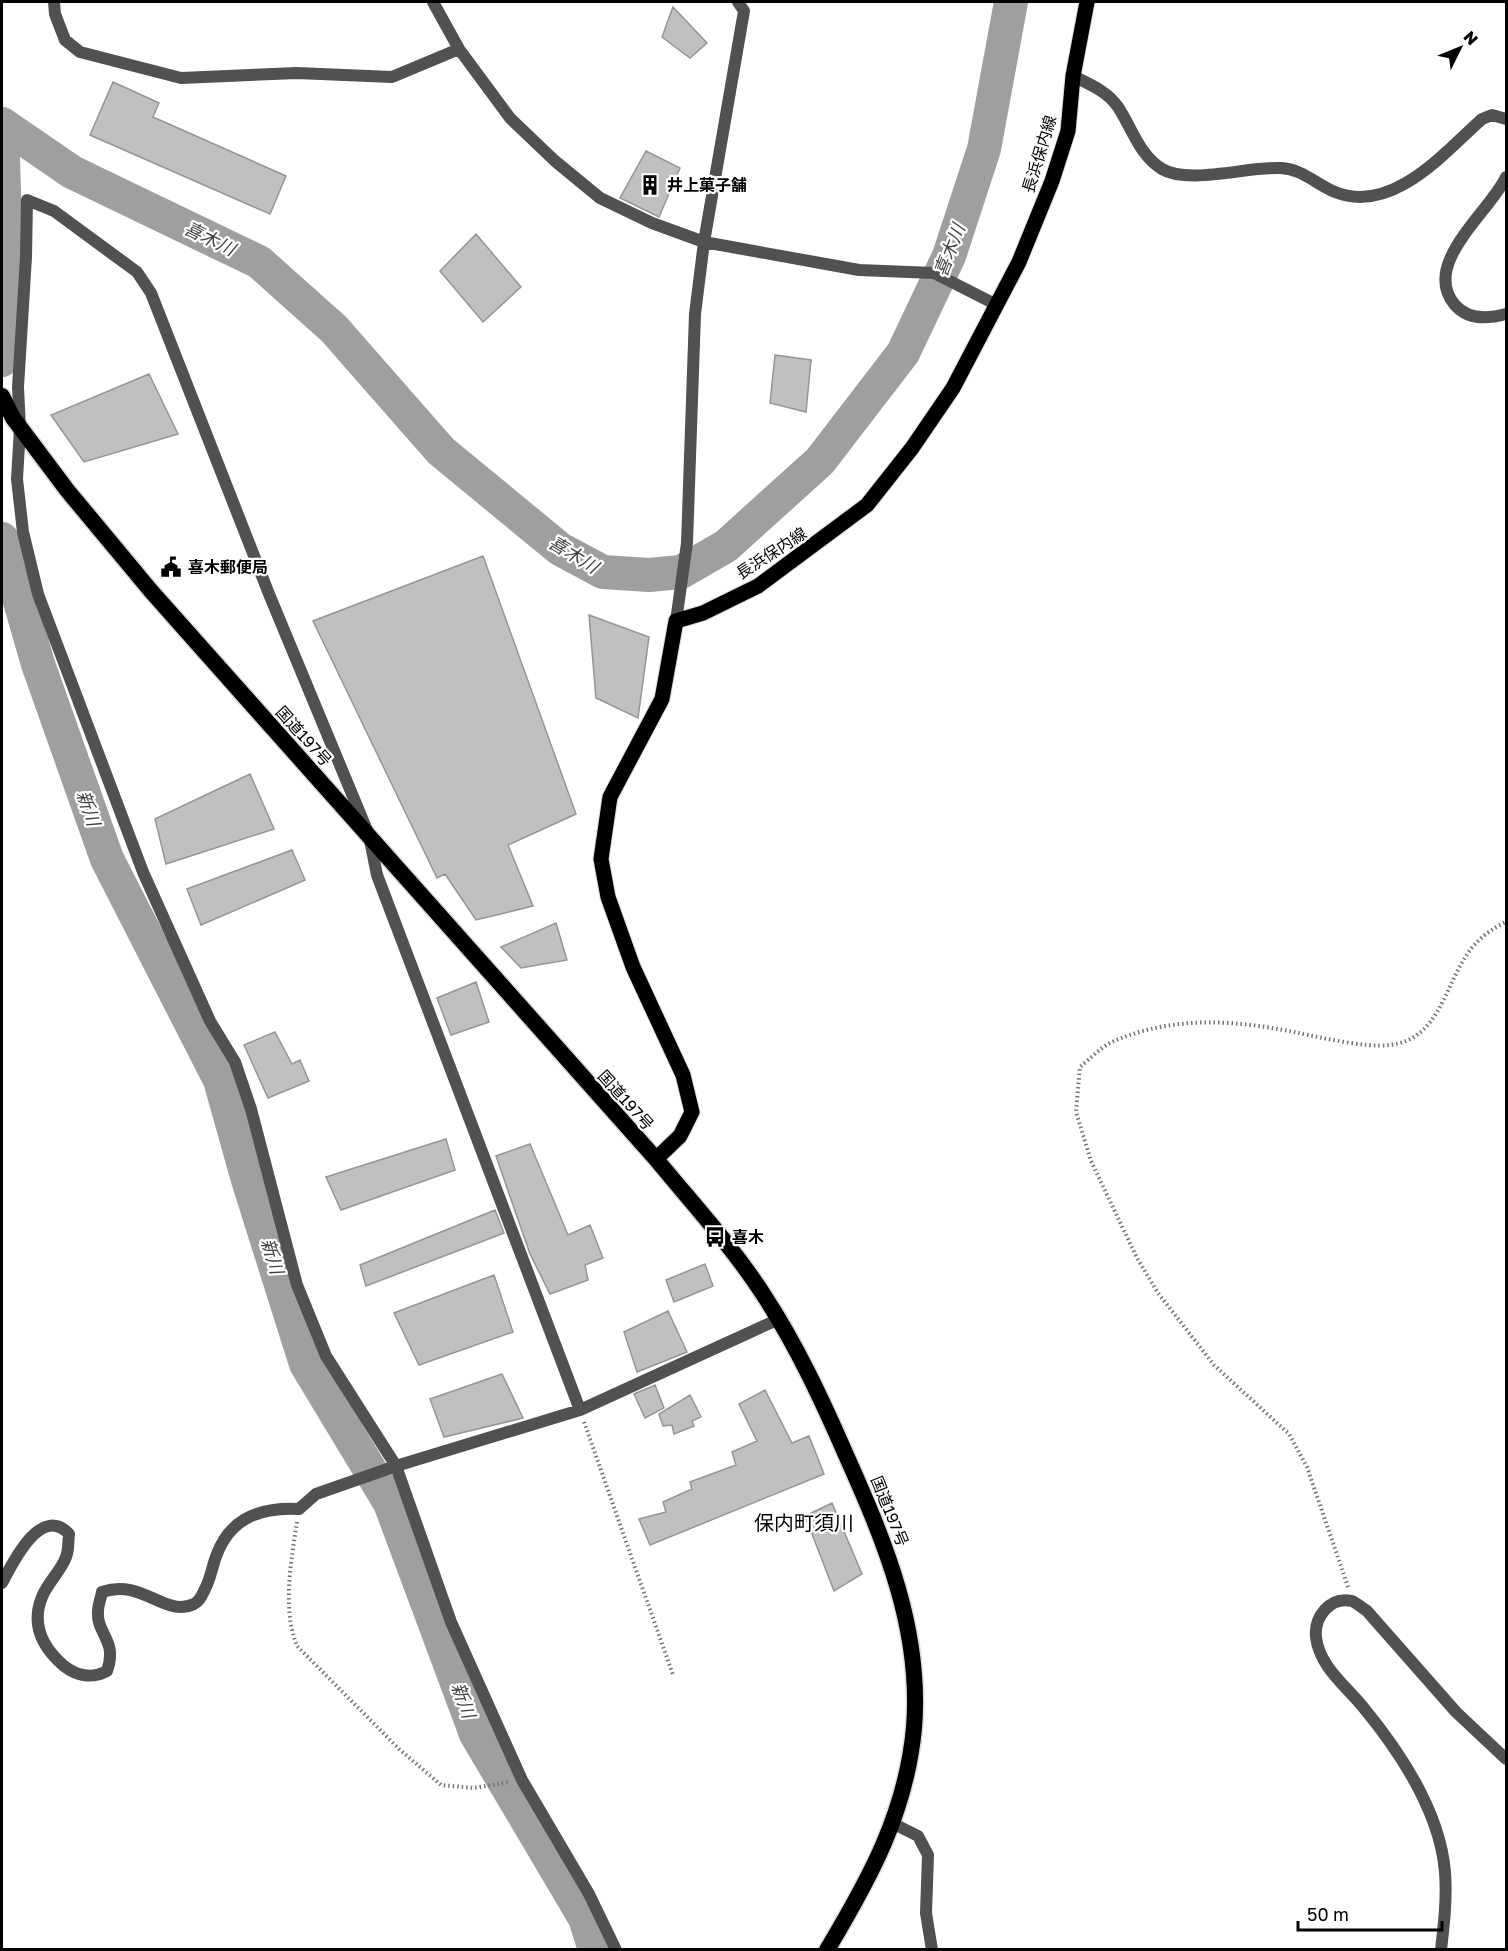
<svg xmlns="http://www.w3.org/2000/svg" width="1508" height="1951" font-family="'Golos Text','Noto Sans JP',sans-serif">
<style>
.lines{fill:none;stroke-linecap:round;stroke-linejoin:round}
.river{stroke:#9f9f9f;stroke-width:34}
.building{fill:#c0c0c0;stroke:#959595;stroke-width:1.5}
.primary-casing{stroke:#dbdbdb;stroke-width:17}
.trunk-casing{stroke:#dbdbdb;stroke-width:19}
.path{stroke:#737373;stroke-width:4;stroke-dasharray:1.5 3;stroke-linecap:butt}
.minor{stroke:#515151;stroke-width:12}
.primary{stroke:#000;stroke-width:15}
.trunk{stroke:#000;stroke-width:16}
.labels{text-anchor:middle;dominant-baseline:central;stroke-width:4.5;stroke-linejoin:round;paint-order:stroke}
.street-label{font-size:16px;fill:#000;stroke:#fff}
.poi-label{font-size:16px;font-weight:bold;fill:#000;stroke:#fff;text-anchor:start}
.water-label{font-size:18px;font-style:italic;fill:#404040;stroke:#fff}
.quarter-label{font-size:20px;fill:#000;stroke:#fff}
</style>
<rect width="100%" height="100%" fill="#fff"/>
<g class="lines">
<path class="river" d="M2 124 72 172 259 262 334 329 441 451 560 549 603 572 649 575 681 572 726 546 820 461 903 353 949 256 984 149 1011 2
M2 360 7 290 2 125
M2 539 38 664 107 859 220 1080 248 1180 306 1364 390 1503 476 1734 585 1918 595 1950"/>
</g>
<path class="building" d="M673 7 707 43 690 58 662 37Z
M113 82 159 103 153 117 286 176 270 214 90 135Z
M646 151 680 168 659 217 620 198Z
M476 234 521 287 483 322 440 271Z
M775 355 811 360 806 412 770 403Z
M149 374 178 434 84 462 51 415Z
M483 556 576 814 508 845 533 906 476 920 445 874 437 878 313 621Z
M589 615 649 637 638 718 596 698Z
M250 774 274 829 166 864 155 819Z
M292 850 305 880 201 925 187 889Z
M556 923 567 960 521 968 501 947Z
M476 982 489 1022 451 1035 437 998Z
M275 1032 292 1064 300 1060 309 1081 268 1098 244 1045Z
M446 1139 455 1170 341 1210 326 1177Z
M530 1144 568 1235 590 1225 603 1258 585 1265 588 1280 550 1294 530 1254 496 1156Z
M495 1210 504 1233 366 1286 360 1265Z
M705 1264 713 1286 674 1302 666 1280Z
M494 1275 513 1332 419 1365 394 1313Z
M668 1311 687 1352 637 1372 624 1332Z
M502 1374 523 1418 444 1437 430 1399Z
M655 1385 664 1408 645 1418 634 1394Z
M765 1390 792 1443 809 1436 824 1474 650 1545 639 1519 666 1512 663 1502 692 1489 690 1482 736 1465 732 1452 757 1441 739 1404Z
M690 1395 701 1417 692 1421 694 1426 674 1434 672 1425 663 1426 659 1414Z
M832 1503 862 1574 834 1591 805 1516Z"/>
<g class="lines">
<g class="primary-casing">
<path id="primary" d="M656 1159 680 1136 692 1112 683 1075 633 967 608 897 601 859 610 797 662 699 676 621 703 613 758 586 867 505 912 448 953 388 1019 262 1052 181 1068 131 1073 76 1087 2"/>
</g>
<g class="trunk-casing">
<path id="trunk" d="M2 396 13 418 67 490 151 591 656 1159C692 1203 732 1246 763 1294 796 1344 822 1400 846 1455 885 1542 922 1630 914 1728 906 1813 870 1878 827 1950"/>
</g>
<path class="path" d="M584 1422 673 1675
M297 1522C291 1562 282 1608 297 1646L399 1749 441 1785 474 1788 509 1782
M1348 1587 1307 1467 1289 1434 1214 1365 1158 1293 1137 1258 1091 1161 1076 1112 1080 1067C1090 1059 1101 1047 1112 1042 1173 1015 1236 1020 1299 1033 1322 1038 1367 1048 1389 1045 1439 1040 1444 987 1468 953 1477 940 1492 928 1506 922"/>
<path class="minor" d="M54 2 55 14 65 40 80 52 181 78 297 73 392 77 459 49
M433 2 459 49 510 118 555 161 600 198 652 223 704 242 695 314 687 543 676 621
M738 2 744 11 704 242 859 270 934 273 995 304
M1073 76C1089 84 1107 91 1118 107 1132 128 1139 155 1162 169 1189 185 1250 166 1281 168 1302 169 1316 184 1335 192 1392 215 1444 153 1482 119L1492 115 1506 119
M1506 177C1490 212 1420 264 1455 305 1468 320 1488 319 1506 314
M580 1410 377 875 369 835 269 594 151 293 137 272 54 211 27 200 26 257 18 387 20 428 17 479 23 532 38 594 143 872 210 1021 235 1062 251 1109 297 1285 326 1356 396 1466 451 1622 522 1780 589 1894 616 1950
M2 1583C13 1562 41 1504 69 1534 68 1541 69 1550 66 1557 61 1571 48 1582 42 1597 31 1624 42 1647 64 1666 77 1676 92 1679 107 1671 118 1640 96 1634 98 1611 98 1605 101 1598 102 1592 143 1578 164 1618 194 1604 200 1601 202 1595 205 1589 211 1578 212 1566 217 1554 231 1517 262 1507 299 1509L316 1494 396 1466 580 1410 779 1319
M894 1824 918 1836 928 1855 926 1913 932 1950
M1441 1950C1444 1924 1447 1898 1445 1872 1440 1812 1401 1753 1363 1707 1346 1686 1319 1666 1316 1637 1314 1617 1330 1596 1352 1601 1357 1603 1362 1608 1367 1611L1456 1712 1506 1759"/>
<use href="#primary" class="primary"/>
<use href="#trunk" class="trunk"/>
</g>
<defs>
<g id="building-bare" transform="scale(1.62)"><path d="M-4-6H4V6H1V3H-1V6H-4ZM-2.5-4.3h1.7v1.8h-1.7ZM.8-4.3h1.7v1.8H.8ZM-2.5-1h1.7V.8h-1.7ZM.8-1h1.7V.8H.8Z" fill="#000" stroke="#fff" stroke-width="2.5" paint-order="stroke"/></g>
<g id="civic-bare" transform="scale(1.62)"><path d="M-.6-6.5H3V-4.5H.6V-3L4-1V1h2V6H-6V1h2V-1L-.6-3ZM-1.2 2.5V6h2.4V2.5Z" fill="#000" stroke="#fff" stroke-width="2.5" paint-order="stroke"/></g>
<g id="bus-bare" transform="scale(1.62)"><path d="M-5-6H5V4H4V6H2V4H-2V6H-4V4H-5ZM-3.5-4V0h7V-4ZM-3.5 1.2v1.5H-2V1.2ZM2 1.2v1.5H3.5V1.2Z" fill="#000" stroke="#fff" stroke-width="2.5" paint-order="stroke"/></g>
</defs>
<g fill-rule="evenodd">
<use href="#building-bare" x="650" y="185"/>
<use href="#civic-bare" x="171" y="567"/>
<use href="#bus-bare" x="715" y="1237"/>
</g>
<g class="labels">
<g class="street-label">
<text transform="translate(1039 154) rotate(-73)">長浜保内線</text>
<text transform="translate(771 553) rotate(-33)">長浜保内線</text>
<text transform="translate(304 736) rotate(48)">国道197号</text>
<text transform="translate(626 1100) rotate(48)">国道197号</text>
<text transform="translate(890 1511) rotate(68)">国道197号</text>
</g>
<g class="poi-label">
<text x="667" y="185">井上菓子舗</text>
<text x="188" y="567">喜木郵便局</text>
<text x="732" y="1237">喜木</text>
</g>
<g class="water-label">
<text transform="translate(210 238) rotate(26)">喜木川</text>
<text transform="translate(949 250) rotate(-69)">喜木川</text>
<text transform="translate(574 554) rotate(31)">喜木川</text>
<text transform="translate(89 808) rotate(71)">新川</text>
<text transform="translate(273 1256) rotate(73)">新川</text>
<text transform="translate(464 1700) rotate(70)">新川</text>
</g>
<g class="quarter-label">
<text x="804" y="1522">保内町須川</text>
</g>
</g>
<rect width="1508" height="1951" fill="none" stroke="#000000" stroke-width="6"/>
<g transform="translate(1460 48) rotate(47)" stroke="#ffffff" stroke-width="4.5" paint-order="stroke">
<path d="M0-4.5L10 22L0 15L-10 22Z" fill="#000000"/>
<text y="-9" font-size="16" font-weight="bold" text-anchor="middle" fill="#000000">N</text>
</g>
<path d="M1298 1921v9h144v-9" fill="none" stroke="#000000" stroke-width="3"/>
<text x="1307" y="1921" font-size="18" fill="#000000" stroke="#ffffff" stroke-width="4.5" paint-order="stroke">50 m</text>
</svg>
